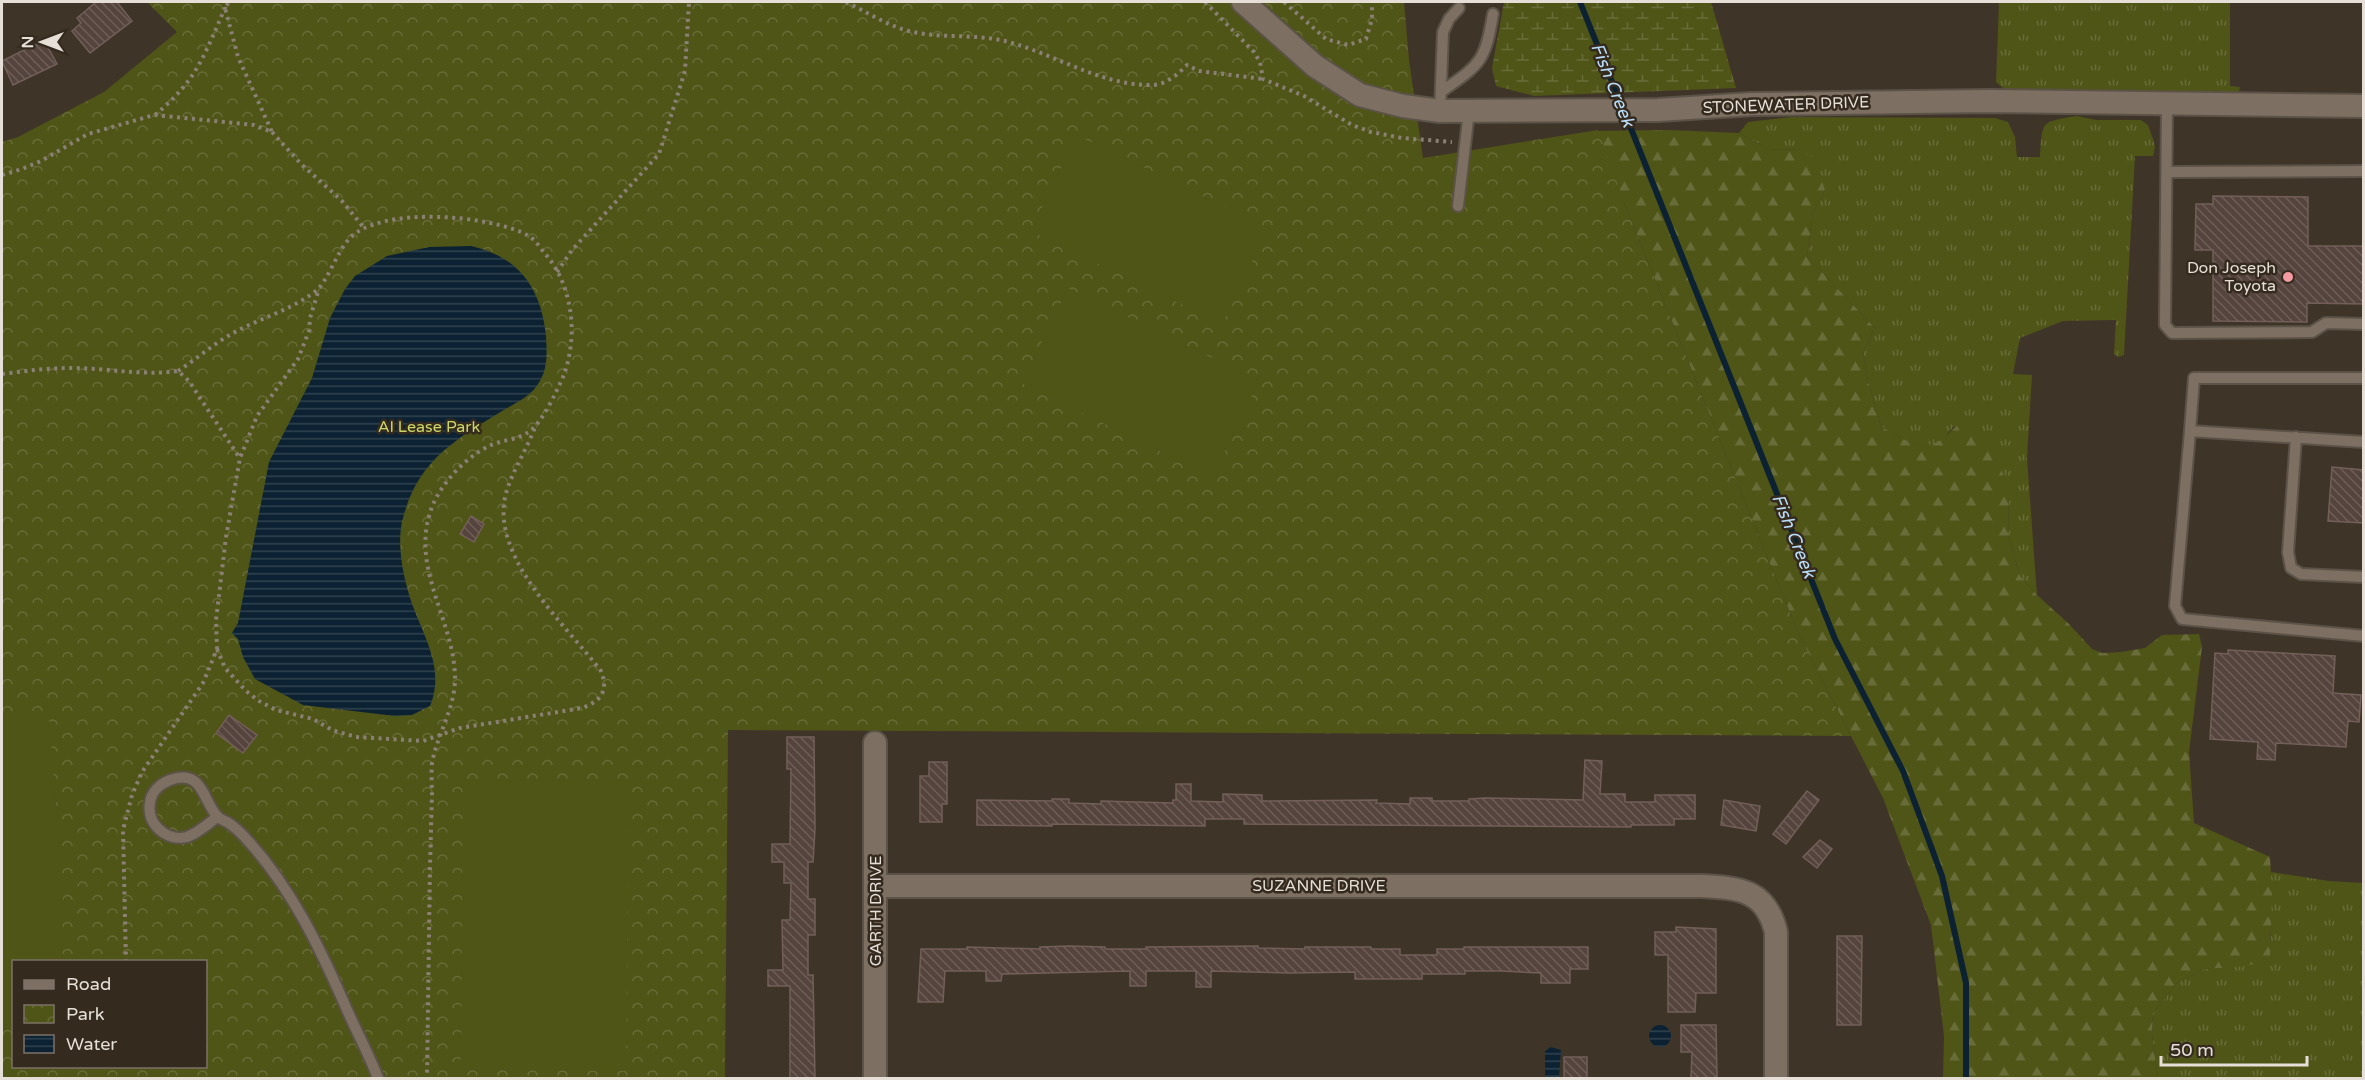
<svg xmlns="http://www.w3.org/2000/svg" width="2365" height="1080" font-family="'Varela Round',sans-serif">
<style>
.grass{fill:url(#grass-tufts)}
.forest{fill:url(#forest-firs)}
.wetland{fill:url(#wetland-marsh)}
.park{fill:url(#park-crowns);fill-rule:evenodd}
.pitch{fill:#4f5417}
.water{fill:url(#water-rules)}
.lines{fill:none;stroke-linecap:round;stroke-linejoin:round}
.stream{stroke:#0c2232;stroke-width:6}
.building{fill:url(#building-back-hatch);stroke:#725f59;stroke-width:1.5}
.lane-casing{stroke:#5c5348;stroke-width:14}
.street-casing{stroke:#5c5348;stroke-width:26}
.path{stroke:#8a8076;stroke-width:4;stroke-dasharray:3 4.5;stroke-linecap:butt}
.lane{stroke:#7d7062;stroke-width:10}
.street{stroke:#7d7062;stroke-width:22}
.poi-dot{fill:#f49aa2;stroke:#352a1e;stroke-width:2}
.labels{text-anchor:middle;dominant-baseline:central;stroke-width:5;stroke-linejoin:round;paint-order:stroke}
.street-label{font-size:16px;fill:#e6dfd7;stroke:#352a1e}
.poi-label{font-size:16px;fill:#e6dfd7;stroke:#352a1e;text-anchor:end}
.park-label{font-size:16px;fill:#cbd669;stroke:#352a1e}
.water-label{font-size:18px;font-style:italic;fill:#b9ddf8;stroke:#352a1e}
</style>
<defs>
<pattern id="grass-tufts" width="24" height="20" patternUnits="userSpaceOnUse" patternTransform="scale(1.5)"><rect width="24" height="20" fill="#4f5417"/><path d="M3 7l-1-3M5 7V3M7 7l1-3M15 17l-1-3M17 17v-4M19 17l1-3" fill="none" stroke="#686c38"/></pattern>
<pattern id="forest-firs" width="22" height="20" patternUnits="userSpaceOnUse" patternTransform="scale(1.5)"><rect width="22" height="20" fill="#4f5417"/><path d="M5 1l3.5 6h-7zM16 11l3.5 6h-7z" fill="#686c38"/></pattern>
<pattern id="wetland-marsh" width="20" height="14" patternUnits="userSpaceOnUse" patternTransform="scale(1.5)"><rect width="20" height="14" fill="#4f5417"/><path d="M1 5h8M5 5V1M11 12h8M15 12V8" fill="none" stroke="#686c38"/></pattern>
<pattern id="park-crowns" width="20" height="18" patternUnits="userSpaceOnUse" patternTransform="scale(1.5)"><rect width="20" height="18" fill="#4f5417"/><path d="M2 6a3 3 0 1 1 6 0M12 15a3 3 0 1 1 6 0" fill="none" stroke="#686c38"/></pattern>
<pattern id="water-rules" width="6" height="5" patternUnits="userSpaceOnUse" patternTransform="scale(1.5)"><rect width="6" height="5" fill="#0c2232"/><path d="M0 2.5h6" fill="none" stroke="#2f424f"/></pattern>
<pattern id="building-back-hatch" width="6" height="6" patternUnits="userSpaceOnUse" patternTransform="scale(1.5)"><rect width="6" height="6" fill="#55433d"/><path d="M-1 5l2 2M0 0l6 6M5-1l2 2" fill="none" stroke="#6d5e58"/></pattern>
</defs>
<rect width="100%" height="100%" fill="#3f3428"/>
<path class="grass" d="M1999 2H2230V86L2240 87 2238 96 2009 93 1996 82Z
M2077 116 2096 120H2141L2148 125 2153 139 2155 147 2153 156H2135L2124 355 2118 357 2114 354 2116 320 2063 321 2020 338 2013 374 2032 375 2027 458 2037 595 2020 576 2008 535 2009 498 1955 426C1950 430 1946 436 1942 440 1923 455 1897 436 1881 426L1868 381 1863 353 1875 328 1807 256 1813 212 1825 190 1798 150 1768 149 1739 133 1748 122 1792 117 1995 118 2008 122 2015 137 2017 157H2040C2043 121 2039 122 2077 116Z
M2271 872 2329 881 2363 883V1078H2158L2152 1036 2153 1013 2177 983 2204 969 2224 966 2271 940Z"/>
<path class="forest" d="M1669 130 1739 133 1768 149 1798 150 1814 158 1825 190 1813 212 1807 256 1875 328 1863 353 1868 381 1881 426C1898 436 1923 455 1942 439 1951 432 1957 424 1968 418L1994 441 2009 498 2008 535 2020 576 2037 595 2069 624 2092 649 2102 653 2121 652 2145 648 2162 635 2199 634 2202 647 2189 752 2194 823 2270 857 2272 894 2270 958 2247 966 2204 969 2177 983 2153 1013 2152 1036 2158 1078H1943L1944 1036 1931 925 1883 798 1798 633 1625 205 1592 131Z"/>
<path class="wetland" d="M1504 2H1711L1736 88 1534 96 1496 86 1492 68Z"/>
<path class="park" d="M147 2H1404L1409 60 1423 158 1598 130 1625 205 1798 633 1851 736 728 730 725 1078H2V142L18 137 104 92 177 32ZM14 962H206V1066H14Z"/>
<path class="pitch" d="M1077 135 1268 228 1222 324 1031 231Z
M1068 288 1259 381 1212 477 1022 383Z
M2 719H49L63 889 62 961 14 962 13 1029 2 1028Z
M463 779 628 780 626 1071 461 1070Z"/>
<path class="water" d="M471 246C519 257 541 288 546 336 547 353 548 370 538 384 529 398 515 403 502 411 453 441 416 462 402 522 397 546 403 575 410 598 422 634 446 668 430 706L412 715 395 716 303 705 255 679 243 657 238 639 232 633 238 623 269 462 312 378 330 318 345 289 355 276 387 256 429 247Z
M1649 1036a11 11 0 1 1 22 0a11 11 0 1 1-22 0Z
M1551 1047 1561 1050 1559 1078H1545V1051Z"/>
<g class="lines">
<path class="stream" d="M1580 2 1621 104
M1626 116 1835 639 1903 771 1942 876 1966 983V1078"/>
</g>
<path class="building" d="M96 2H117L132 21 90 53 72 31 81 23 77 18Z
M44 40 57 64 13 85 2 61Z
M2213 196 2308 197V246H2364V304L2307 303V322L2213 321V250H2195L2196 204H2213Z
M2332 467 2364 470V523L2328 521Z
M471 516 484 524 474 542 460 534Z
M2228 650 2335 656 2333 693 2361 695 2359 722 2348 721 2346 747 2276 743 2275 760 2257 759 2258 742 2210 739 2215 653 2228 654Z
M229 715 257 735 243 753 216 733Z
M787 737H814L815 829 813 862H808V899H815V935H808V975H813L815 1078H790V986H768V970H783L782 920H790L791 883H784V862H772V844H790L791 769H787Z
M1585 760 1602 761 1600 794H1625V802H1655V795H1695V819H1674V825H1631V827L1244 824V819H1205V826L1052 824V826L977 825V800L1052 801V799H1069V803L1101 804V801L1173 803V800H1176V784H1191V801L1223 802V794L1262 795V801L1377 800 1376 803 1410 804V798H1432V801H1469V799L1485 798 1583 800Z
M929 762H947V804H942V822H920V776H929Z
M1807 791 1819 800 1786 844 1773 834Z
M1724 800 1760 806 1756 831 1721 825Z
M1820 840 1832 849 1817 868 1803 857Z
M1676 927 1716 929V993H1696L1695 1012H1668V955H1655V932H1676Z
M1837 936H1862L1861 1025H1837Z
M1069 946 1105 947V949H1146V947L1258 946V948L1305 949V947H1371V949H1400V955H1437V949H1464V947H1588V969H1570V983H1541V973L1501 971H1465V974H1422V979H1355V972L1289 973 1211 971V987H1196V971H1146V986H1130V971L1002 974 1001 981H986V971H945L943 1002H918L921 949H967V947L1040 949V947Z
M1681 1025H1716L1717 1078H1691L1692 1052H1681Z
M1564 1057H1587V1078H1564Z"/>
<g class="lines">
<g class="lane-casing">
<path id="lane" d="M1441 92C1480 64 1485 63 1493 14
M2167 103 2165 325 2172 333 2312 332 2326 323 2364 324
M1440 111 1443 32 1449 19 1459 8
M2167 172 2364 171
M1458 206 1469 111
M2364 378H2194L2190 431 2364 442
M2190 431 2175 606 2182 619 2364 636
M2296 437 2288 552 2291 568 2301 574 2364 577
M217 817C208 824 198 833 187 837 166 842 146 823 150 803 151 792 160 784 170 780 204 768 203 803 218 817 221 820 226 821 230 824 237 829 244 836 250 843 292 890 319 946 344 1003 355 1029 368 1052 378 1078"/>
</g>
<g class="street-casing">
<path id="street" d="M1243 2 1315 66 1360 95 1403 106 1440 111 1658 110 1752 104 1990 101 2364 106
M875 743V1078
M876 886H1702C1740 888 1766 890 1776 932V1078"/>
</g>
<path class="path" d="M846 2C867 12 889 27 913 32 946 39 980 33 1012 43 1058 56 1103 86 1152 85 1166 85 1178 74 1187 65L1199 71 1263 79
M1205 2 1254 52 1260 62 1263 79 1304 96 1352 125 1371 132 1402 138 1452 142
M1284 2 1326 39 1348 45 1366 39 1372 19V2
M155 115C197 80 204 56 225 8V2
M272 132 301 164 342 201 364 228
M2 175 22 169 41 161 88 134 154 115 254 125 272 132 238 57 225 8 229 2
M557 272 572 250 659 154 685 71 689 2
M178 371C195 360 211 346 228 336 256 319 291 311 317 290 328 280 337 252 349 239 380 205 492 215 529 236 537 241 541 250 547 256 574 289 578 339 563 377 557 391 540 427 527 433 516 440 501 440 489 446 464 458 436 488 429 516 413 573 455 623 455 679 455 708 437 735 432 763 431 774 432 786 432 796 431 819 431 841 430 864 429 935 428 1007 427 1078
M2 374C25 371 48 368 71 368 110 368 139 376 178 371L189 381 239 457
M217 649 225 668 246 691 259 701 276 710 313 719 332 730 356 737 423 741 460 728 582 708C601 701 609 691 601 671 566 625 486 554 507 490 514 468 527 449 535 427
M126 962 123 830 132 795 142 772 203 683 217 649 216 620 226 537 240 458 257 416 298 359 309 331 310 318 319 289"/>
<use href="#lane" class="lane"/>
<use href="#street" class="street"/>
</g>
<circle class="poi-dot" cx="2288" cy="277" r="6"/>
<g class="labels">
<g class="street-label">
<text transform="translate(1786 105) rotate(-2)">STONEWATER DRIVE</text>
<text x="1319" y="886">SUZANNE DRIVE</text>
<text transform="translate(876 911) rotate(-90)">GARTH DRIVE</text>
</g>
<g class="poi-label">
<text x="2276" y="268">Don Joseph<tspan x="2276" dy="18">Toyota</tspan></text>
</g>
<g class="park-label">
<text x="429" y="427">Al Lease Park</text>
</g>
<g class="water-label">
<text transform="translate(1613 85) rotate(68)">Fish Creek</text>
<text transform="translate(1794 536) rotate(68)">Fish Creek</text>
</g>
</g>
<rect width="2365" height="1080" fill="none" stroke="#e6dfd7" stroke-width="6"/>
<rect x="12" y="960" width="195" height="108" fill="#352a1e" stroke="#7c7268" stroke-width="1.5"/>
<rect x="24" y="980" width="30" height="9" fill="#7d7062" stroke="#7c7268" stroke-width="1.5"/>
<text x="66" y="990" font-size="18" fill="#e6dfd7">Road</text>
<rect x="24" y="1005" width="30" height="18" fill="url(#park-crowns)" stroke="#7c7268" stroke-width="1.5"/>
<text x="66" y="1020" font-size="18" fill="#e6dfd7">Park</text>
<rect x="24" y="1035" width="30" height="18" fill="url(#water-rules)" stroke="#7c7268" stroke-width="1.5"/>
<text x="66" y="1050" font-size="18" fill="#e6dfd7">Water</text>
<g transform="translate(42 42) rotate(270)" stroke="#352a1e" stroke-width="4.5" paint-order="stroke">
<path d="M0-4.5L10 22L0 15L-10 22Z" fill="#e6dfd7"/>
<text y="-9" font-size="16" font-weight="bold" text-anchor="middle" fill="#e6dfd7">N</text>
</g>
<path d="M2161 1056v9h146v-9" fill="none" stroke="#e6dfd7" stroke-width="3"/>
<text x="2170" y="1056" font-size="18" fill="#e6dfd7" stroke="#352a1e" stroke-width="4.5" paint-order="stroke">50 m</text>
</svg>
